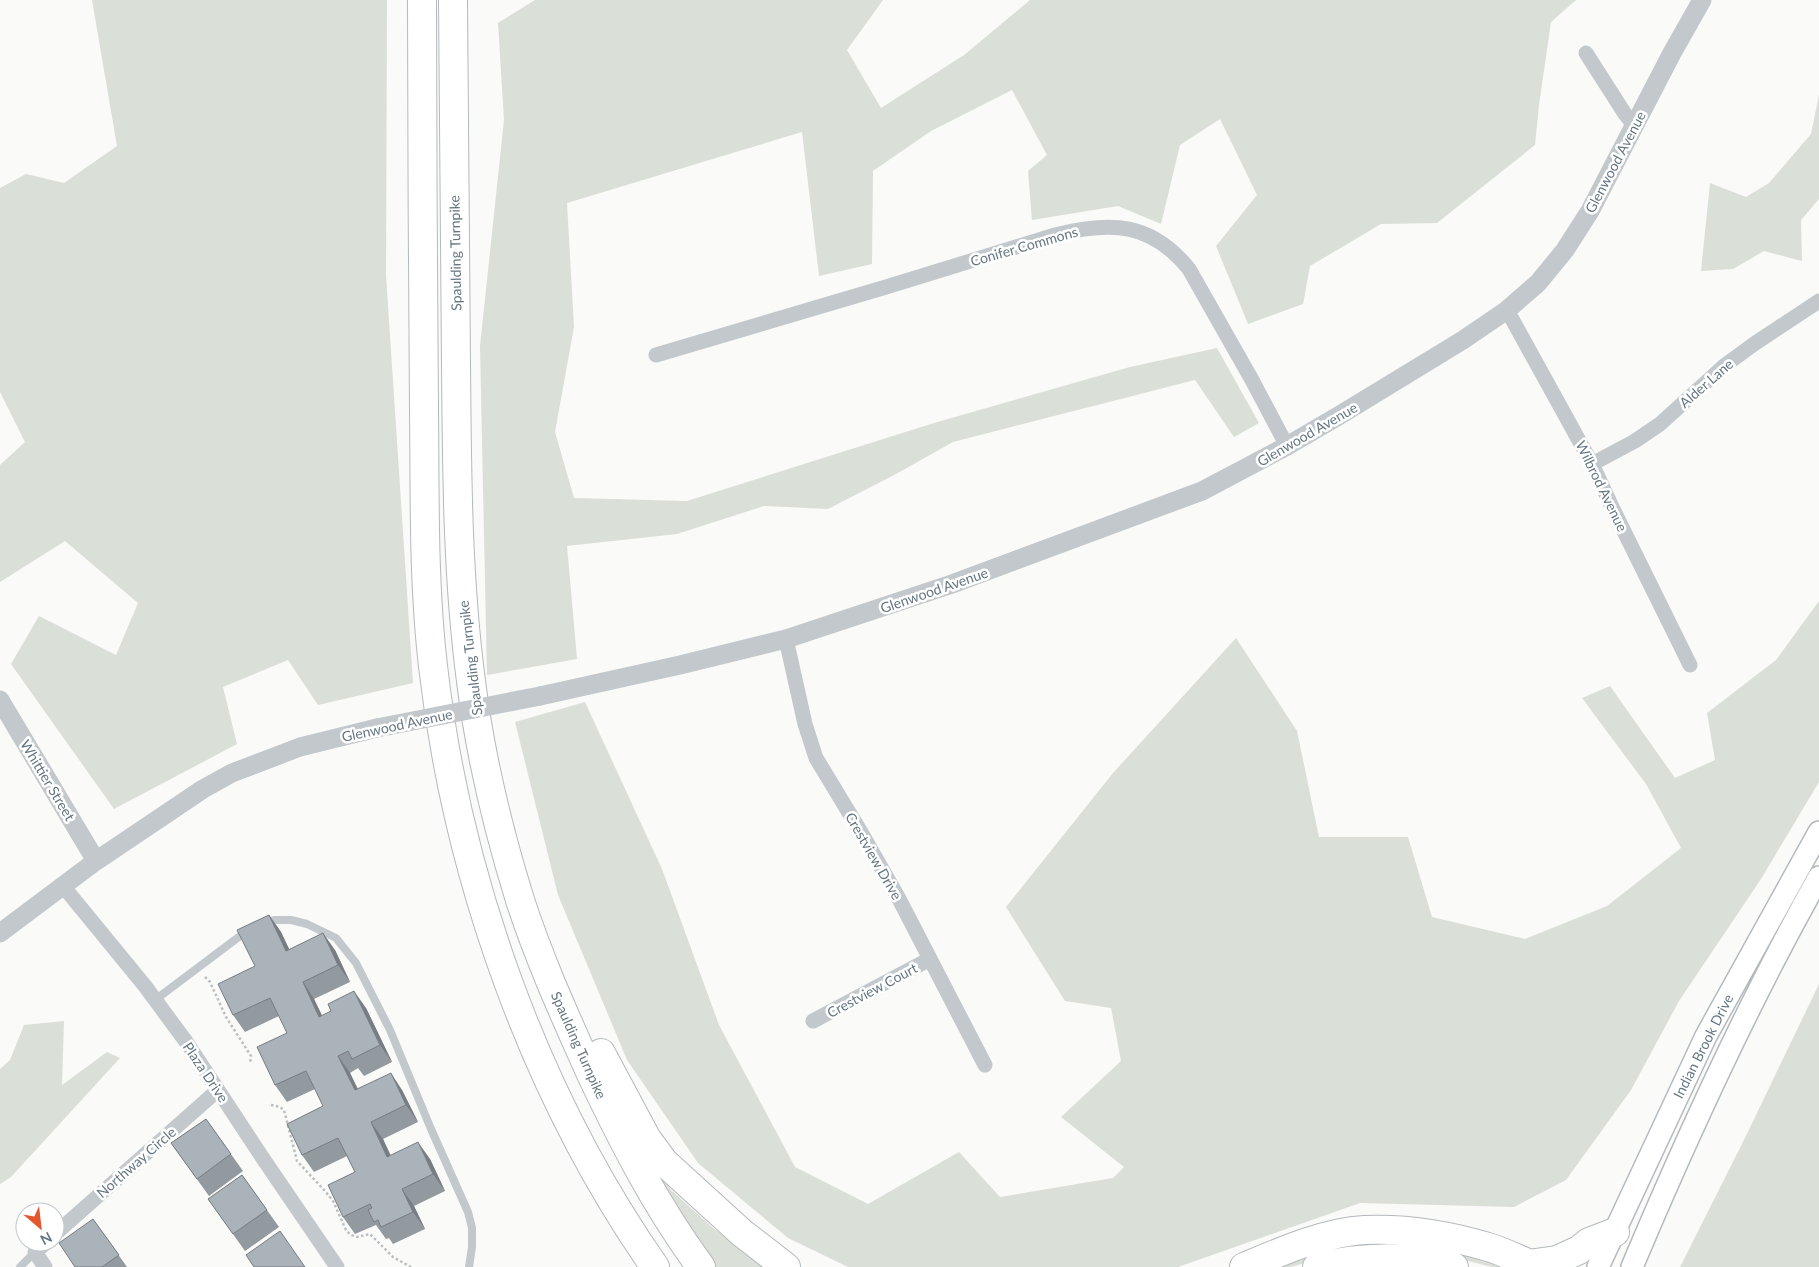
<svg xmlns="http://www.w3.org/2000/svg" width="1819" height="1267" font-family="Lato,sans-serif">
<style>
.green{fill:#dadfd7}
.lines{fill:none;stroke-linecap:round;stroke-linejoin:round}
.secondary-casing{stroke:#b3babf;stroke-width:24}
.motorway-casing{stroke:#b4b9bd;stroke-width:30}
.path{stroke:#bbbfc2;stroke-width:2.5;stroke-dasharray:2.5 2.5;stroke-linecap:butt}
.service{stroke:#c3c8cc;stroke-width:8}
.minor{stroke:#c3c8cc;stroke-width:15}
.tertiary{stroke:#c3c8cc;stroke-width:19}
.secondary{stroke:#fff;stroke-width:21}
.motorway{stroke:#fff;stroke-width:28}
.tertiary-bridge{stroke:#c3c8cc;stroke-width:19}
.wall{fill:#929a9f}
.shaded-wall{fill:#777d82}
.building{fill:#aab3b9;stroke:#777d82}
.labels{text-anchor:middle;dominant-baseline:central;stroke-width:5;stroke-linejoin:round;paint-order:stroke}
.street-label{font-size:14px;fill:#657683;stroke:#fff}
</style>
<rect width="100%" height="100%" fill="#fafaf8"/>
<path class="green" d="M92 0H387L386 275 413 683 318 705 288 660 223 687 237 744 114 809 11 664 39 616 116 655 138 603 65 541 0 582V465L25 442 0 392V188L26 174 64 183 117 146Z
M535 0H883L847 50 881 108 964 55 1030 0H1576L1551 22 1539 105 1535 145 1437 223 1381 224 1310 266 1303 304 1248 324 1216 246 1257 195 1220 119 1180 145 1161 224 1118 206 1032 220 1028 171 1047 155 1012 90 931 131 873 171 872 264 819 276 802 132 567 203 574 327 555 432 574 498 687 501 934 423 1130 367 1217 348 1259 423 1234 437 1195 380 953 442 896 474 828 509 764 506 677 534 567 546 577 659 487 675 480 346 504 120 498 23Z
M1819 95V199L1801 220 1802 261 1764 251 1733 269 1701 271 1710 183 1746 197 1769 183 1811 134Z
M1819 601V782L1761 879 1679 1001 1631 1090 1566 1180 1514 1207 1360 1203 1178 1267H848L788 1238 698 1163 627 1060 558 895 515 722 585 702 662 869 719 1025 795 1167 868 1204 959 1152 1000 1197 1113 1178 1124 1167 1061 1117 1121 1061 1111 1008 1065 1001 1006 907 1113 773 1236 638 1297 731 1319 837H1408L1432 917 1525 939 1607 906 1681 848 1646 784 1582 698 1610 686 1675 778 1715 760 1707 713 1776 660Z
M1819 984V1267H1680L1744 1140Z
M64 1021 62 1085 107 1052 120 1058 11 1177 0 1184V1069L10 1060 24 1025Z
M643 1152 671 1190 713 1228 763 1267H710Z
M1384 1242 1425 1244 1468 1253 1503 1265 1502 1267H1492L1468 1261 1410 1252 1314 1261 1290 1267H1272L1321 1250Z"/>
<g class="lines">
<g class="secondary-casing">
<path id="secondary" d="M1598 1267 1706 1036 1819 832
M1632 1267C1688 1134 1748 1003 1819 877"/>
</g>
<g class="motorway-casing">
<path id="motorway" d="M422 0C422 136 423 273 424 409 425 495 423 581 433 666 457 876 534 1094 655 1267
M453 0C454 121 455 243 456 364 457 469 457 576 471 681 480 755 498 829 520 900 539 959 565 1016 590 1072 622 1140 656 1206 701 1267
M601 1053 647 1139 664 1162 742 1233 786 1267
M1528 1264 1557 1260 1579 1250 1589 1242 1615 1232
M1244 1267C1280 1252 1325 1232 1364 1230 1406 1228 1448 1235 1488 1247 1505 1252 1521 1261 1538 1267
M1317 1267C1360 1256 1410 1255 1454 1267"/>
</g>
<path class="path" d="M205 977 210 982 226 1017 251 1056 250 1064
M271 1105 280 1107 284 1110 297 1161 325 1191 333 1201 346 1230 351 1235 357 1237 370 1234 393 1257 411 1267"/>
<path class="service" d="M263 923 275 920H291L307 924 336 938 356 963 390 1030 431 1129 468 1212 472 1228V1247L469 1267
M155 1000 248 930
M20 1267 35 1252"/>
<path class="minor" d="M1586 53 1625 114 1634 125
M1507 310 1592 464 1612 507 1690 665
M656 355 886 287 1055 235C1111 221 1151 222 1189 269L1252 380 1287 446
M1592 464 1635 441 1660 424 1724 366 1754 344 1819 301
M786 639 805 724 816 758 862 834 898 897 985 1065
M63 886 145 986 187 1043 260 1154 337 1267
M813 1021 930 959
M55 1234 218 1090
M45 1267 35 1252 47 1242"/>
<path class="tertiary" d="M540 696 680 665 786 639 952 584 1202 491 1287 446 1340 415 1463 340 1507 310 1538 283 1565 250 1590 211 1672 53 1702 0
M0 700 96 861
M0 933 96 861 203 789 232 773 300 747 377 728"/>
<use href="#secondary" class="secondary"/>
<use href="#motorway" class="motorway"/>
<path class="tertiary-bridge" d="M377 728 540 696"/>
</g>
<path class="wall" d="M269 915 281 932 289 949 335 950 350 982 314 999 322 1016 366 1008 392 1062 364 1076 358 1068 350 1073 358 1089 402 1090 418 1122 383 1139 391 1156 430 1159 445 1191 414 1206 425 1229 393 1244 389 1238 386 1239 376 1225 355 1234 343 1217 355 1172 347 1156 314 1172 302 1155 323 1106 315 1089 287 1102 275 1085 287 1033 279 1016 245 1032 233 1015 255 966Z
M206 1119 243 1171 209 1196 171 1143Z
M242 1175 279 1227 245 1251 208 1199Z
M93 1219 127 1267H75Z"/>
<path class="shaded-wall" d="M269 915 281 932 298 968 286 951Z
M323 933 335 950 350 982 338 965Z
M303 982 314 999 331 1034 319 1017Z
M354 991 366 1008 392 1062 380 1045Z
M338 1056 350 1073 366 1107 355 1090Z
M391 1073 402 1090 418 1122 406 1105Z
M371 1122 383 1139 399 1174 387 1157Z
M418 1142 430 1159 445 1191 433 1174Z
M402 1189 414 1206 425 1229 413 1212Z"/>
<path class="building" d="M269 915 286 951 323 933 338 965 303 982 319 1017 331 1011 328 1004 354 991 380 1045 352 1059 348 1051 338 1056 355 1090 391 1073 406 1105 371 1122 387 1157 418 1142 433 1174 402 1189 413 1212 381 1227 378 1220 374 1222 368 1210 372 1208 370 1204 343 1217 328 1185 355 1172 338 1138 302 1155 287 1124 323 1106 306 1071 275 1085 257 1047 287 1033 270 998 233 1015 218 984 255 966 237 930Z
M206 1119 231 1154 197 1179 171 1143Z
M242 1175 267 1210 233 1234 208 1199Z
M93 1219 119 1255 102 1267H75L59 1243Z
M280 1231 305 1267H254L246 1255Z"/>
<g class="labels">
<g class="street-label">
<text transform="translate(1615 162) rotate(-62)">Glenwood Avenue</text>
<text transform="translate(1024 246) rotate(-16)">Conifer Commons</text>
<text transform="translate(455 253) rotate(-91)">Spaulding Turnpike</text>
<text transform="translate(1706 383) rotate(-41)">Alder Lane</text>
<text transform="translate(1307 434) rotate(-30)">Glenwood Avenue</text>
<text transform="translate(1602 486) rotate(64)">Wilbrod Avenue</text>
<text transform="translate(934 590) rotate(-19)">Glenwood Avenue</text>
<text transform="translate(470 658) rotate(-97)">Spaulding Turnpike</text>
<text transform="translate(397 725) rotate(-12)">Glenwood Avenue</text>
<text transform="translate(48 780) rotate(59)">Whittier Street</text>
<text transform="translate(874 856) rotate(60)">Crestview Drive</text>
<text transform="translate(872 990) rotate(-28)">Crestview Court</text>
<text transform="translate(579 1045) rotate(66)">Spaulding Turnpike</text>
<text transform="translate(1703 1046) rotate(-63)">Indian Brook Drive</text>
<text transform="translate(206 1072) rotate(56)">Plaza Drive</text>
<text transform="translate(136 1162) rotate(-41)">Northway Circle</text>
</g>
</g>
<g transform="translate(40 1227) rotate(152)"><circle r="24" fill="#ffffff" stroke="#c1c8cd"/>
<path d="M0-4L9 19L0 12L-9 19Z" fill="#e4572e"/>
<text y="-8" font-size="14" font-weight="bold" text-anchor="middle" fill="#657683">N</text>
</g>
</svg>
